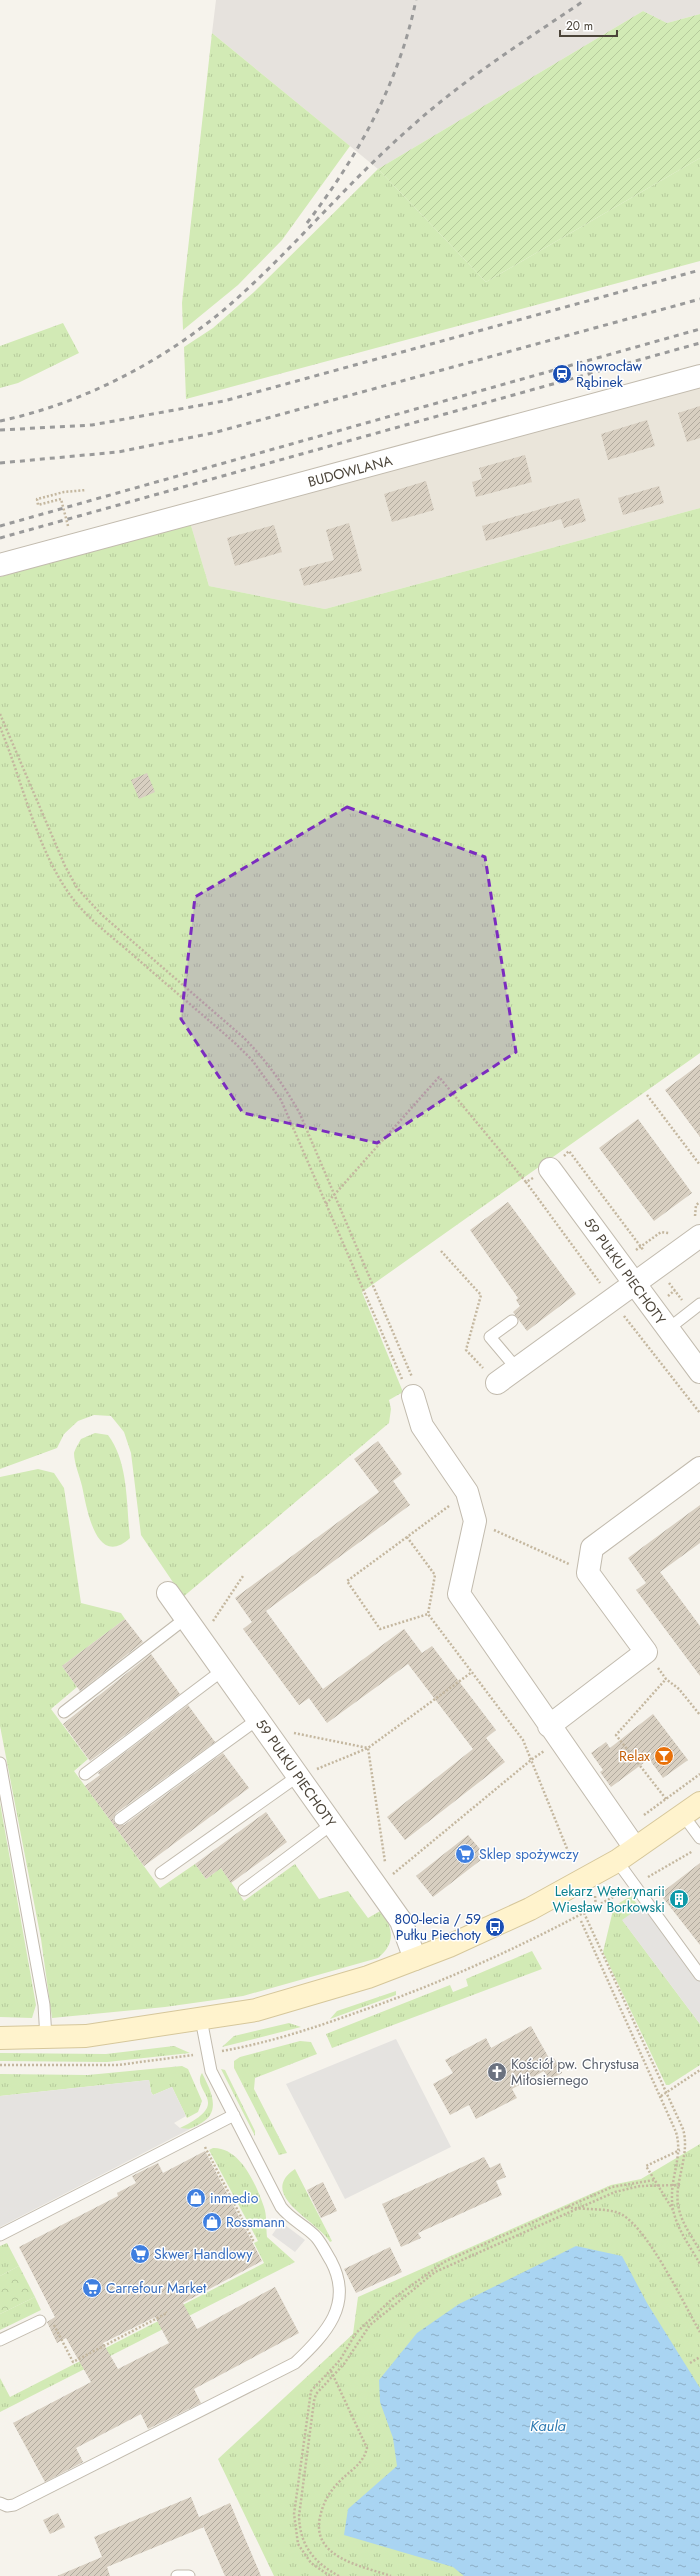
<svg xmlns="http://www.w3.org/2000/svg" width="700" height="2576" font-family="Jost,sans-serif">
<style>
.residential{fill:#eae5da}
.industrial{fill:#e6e2dd}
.grass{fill:url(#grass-tufts)}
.park{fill:url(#park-crowns)}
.garden{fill:url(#garden-furrows)}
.parking{fill:#e5e3e0}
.water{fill:url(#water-ripples)}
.building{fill:url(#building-hatch);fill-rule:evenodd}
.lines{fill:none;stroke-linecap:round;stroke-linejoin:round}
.lane-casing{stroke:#c2bbae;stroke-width:13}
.street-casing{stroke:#c2bbae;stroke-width:24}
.secondary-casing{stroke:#d6c79b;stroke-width:24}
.path{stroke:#c4b79f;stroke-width:2.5;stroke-dasharray:2 2;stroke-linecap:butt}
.lane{stroke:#fff;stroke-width:11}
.street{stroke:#fff;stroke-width:22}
.secondary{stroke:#fff3cd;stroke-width:22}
.rail{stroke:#9a9a9a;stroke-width:3;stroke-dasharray:5 5;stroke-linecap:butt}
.marked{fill:#7b2cbf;fill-opacity:0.2;stroke:#7b2cbf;stroke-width:3;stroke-dasharray:8 5;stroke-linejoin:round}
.labels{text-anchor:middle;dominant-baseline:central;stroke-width:3;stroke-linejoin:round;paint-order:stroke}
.transit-label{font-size:14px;fill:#164399;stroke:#fff;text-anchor:start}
.street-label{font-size:14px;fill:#4b4439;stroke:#fff}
.food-label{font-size:14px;fill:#c56008;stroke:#fff;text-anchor:end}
.shop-label{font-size:14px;fill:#366cbe;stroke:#fff;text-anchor:start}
.culture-label{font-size:14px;fill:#0d838f;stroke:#fff;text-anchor:end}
.worship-label{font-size:14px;fill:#5b616d;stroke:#fff;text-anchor:start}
.water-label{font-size:15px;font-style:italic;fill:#2e7ab2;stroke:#fff}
</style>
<defs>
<pattern id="grass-tufts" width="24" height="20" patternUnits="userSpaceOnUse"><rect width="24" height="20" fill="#d2eab5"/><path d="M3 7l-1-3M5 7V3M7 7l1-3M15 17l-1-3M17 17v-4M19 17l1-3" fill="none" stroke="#b6ca9c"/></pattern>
<pattern id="park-crowns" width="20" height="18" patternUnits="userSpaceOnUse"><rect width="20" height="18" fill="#d2eab5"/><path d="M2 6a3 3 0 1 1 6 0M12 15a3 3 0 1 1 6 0" fill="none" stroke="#b6ca9c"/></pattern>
<pattern id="garden-furrows" width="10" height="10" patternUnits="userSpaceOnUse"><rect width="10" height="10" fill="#d2eab5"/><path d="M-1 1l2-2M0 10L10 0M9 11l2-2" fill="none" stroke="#b6ca9c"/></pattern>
<pattern id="water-ripples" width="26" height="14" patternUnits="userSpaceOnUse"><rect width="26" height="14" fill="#a9d4f2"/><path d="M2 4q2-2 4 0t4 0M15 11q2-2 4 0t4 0" fill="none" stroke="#8caec5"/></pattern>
<pattern id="building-hatch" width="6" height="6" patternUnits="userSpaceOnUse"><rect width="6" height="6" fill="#d8cfc1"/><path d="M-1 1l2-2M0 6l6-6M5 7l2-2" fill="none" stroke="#b1aa9e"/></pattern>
</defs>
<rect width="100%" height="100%" fill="#f6f3ec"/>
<path class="residential" d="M700 382V508L325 609 209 586 190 522Z"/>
<path class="industrial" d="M216 0H700V14L667 23 643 11 378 169 212 33Z"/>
<path class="grass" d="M212 33 350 146 282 240 238 285 183 330 182 303Z
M700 158V261L186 399 184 347 213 328 254 292 378 169 486 282Z
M63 323 79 353 18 383 0 388V346Z
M700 508V1053L362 1292 403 1392 389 1400 391 1409 389 1423 183 1597 141 1535 131 1453 124 1432 111 1416 94 1415 78 1421 64 1434 57 1448 0 1469V577L190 522 209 586 325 609Z
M95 1433 108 1435C129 1463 126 1504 130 1538 96 1569 87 1509 82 1486 80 1477 74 1463 74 1453 75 1449 79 1443 81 1439Z
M38 1469 54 1473 64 1488 81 1603 121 1613 125 1619 62 1666 77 1687 51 1709 88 1759 74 1771 160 1888 195 1864 206 1879 221 1868 244 1901 295 1864 319 1899 348 1891 368 1918 382 1910C392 1929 397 1942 378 1958L243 1996 165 2007 52 2018 41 1939 0 1726V1477Z
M0 1803 36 2005 32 2018 0 2017Z
M631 1896 640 1908 623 1921 700 2024V2065L669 2085H666L603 1952 614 1906Z
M532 1951 542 1969 332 2048 326 2034 450 1985 453 1992 468 1986 466 1979Z
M396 1991V1995L330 2019 337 2011Z
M289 2023 301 2027 222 2047 234 2036Z
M300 2041 311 2042 317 2054 255 2078 254 2089 287 2153 279 2155 234 2068V2061L240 2057Z
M174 2046 190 2053 107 2062 0 2061V2053L106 2054Z
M182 2066 188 2069 202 2101 198 2112 187 2118 172 2087 153 2095 151 2092 149 2080 0 2096V2074L88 2075Z
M221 2069 225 2070 255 2131V2136Z
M202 2073C211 2091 223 2113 198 2125 192 2128 187 2131 180 2128 235 2102 190 2092 202 2073Z
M700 2144V2576H274L218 2459 353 2334 358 2297 611 2185 641 2179Z
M213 2148C240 2147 256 2184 264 2207 267 2215 266 2228 267 2237L295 2262 0 2412V2378L10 2397 172 2314 171 2311 264 2263 254 2243 258 2241 209 2150Z
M295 2169 332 2241 330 2242C318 2221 256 2195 295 2169Z
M7 2243 19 2266 0 2276V2246Z
M35 2297 41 2310 0 2330V2314Z"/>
<path class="park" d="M19 2266 35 2297 0 2314V2276Z"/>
<path class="garden" d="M643 11 667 23 700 14V158L486 282 378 169Z"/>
<path class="parking" d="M646 1903 700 1975V2024L622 1920Z
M396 2039 451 2147 345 2199 286 2084Z
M149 2080 151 2092 153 2095 172 2087 186 2116 174 2123 180 2128 190 2129 0 2227V2096Z
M281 2222 305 2240 295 2252 272 2235Z"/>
<path class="water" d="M576 2246 622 2256 647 2303 700 2388V2576H464L453 2567 344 2535 348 2509 397 2466 393 2438 380 2402 379 2380 417 2333 459 2304Z"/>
<path class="building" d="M700 406V438L687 442 678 413Z
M647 420 655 446 608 460 601 434Z
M525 455 532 482 476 497 472 482 482 479 479 468Z
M426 481 434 510 392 522 384 494Z
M659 486 664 503 623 515 618 498Z
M579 498 586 521 564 528 561 519 486 541 482 526Z
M349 523 362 571 304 586 299 569 334 560 326 530Z
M274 525 282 552 235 566 227 538Z
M147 773 155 792 139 799 131 780Z
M700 1064V1137L665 1090Z
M638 1119 692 1193 654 1221 599 1148Z
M508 1202 576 1294 527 1331 513 1312 520 1306 516 1300 518 1298 470 1230Z
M378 1441 402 1474 393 1481 410 1505 266 1611 323 1689 404 1629 422 1653 432 1646 496 1730 486 1738 505 1762 405 1840 387 1817 473 1749 408 1664 327 1723 309 1698 299 1705 243 1629 252 1622 235 1598 379 1492 354 1459Z
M700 1505V1543L660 1572 700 1626V1676L636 1590 646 1583 628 1558Z
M125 1619 143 1642 80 1691 62 1666Z
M151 1654 180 1694 90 1761 63 1724Z
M188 1705 215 1742 116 1813 113 1819 115 1823 124 1825 223 1753 249 1788 144 1866 85 1786 100 1775 98 1773Z
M653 1714 688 1760 663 1778 649 1759 611 1787 600 1772 603 1770 591 1753 606 1742 610 1748Z
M266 1812 287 1842 231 1883 221 1868 206 1879 195 1864Z
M468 1835 486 1856 433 1897 416 1876Z
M700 1863V1945L660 1894Z
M531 2026 550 2060 554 2058 562 2073 549 2080 544 2071 512 2089 517 2098 476 2119 469 2105 450 2115 433 2084 453 2073 445 2060 486 2038 491 2048Z
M205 2151 262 2261 183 2303 197 2329 275 2287 299 2333 194 2389 201 2403 148 2429 141 2414 76 2448 83 2462 45 2482 13 2423 91 2382 66 2338 57 2343 47 2322 55 2317 19 2247 118 2196 117 2193 136 2183 132 2176 158 2163 163 2173ZM155 2317 169 2343 118 2369 103 2343Z
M484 2157 490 2168 500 2163 506 2177 496 2181 502 2195 418 2233 421 2238 401 2247 382 2204Z
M323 2182 337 2211 321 2218 307 2190Z
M390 2247 402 2272 356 2293 344 2269Z
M191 2497 199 2517 230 2503 261 2576H225L201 2521 204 2527 107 2567 110 2576H57L102 2557 94 2537Z
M58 2513 65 2527 50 2534 43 2520Z"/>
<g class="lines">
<g class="lane-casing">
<path id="lane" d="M512 1321 490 1337 517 1369
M668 1329 700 1304
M64 1712 186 1618
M0 1763 44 2005 46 2038
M85 1774 223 1670
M683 1815 700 1838
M120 1819 258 1719
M617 1861 700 1975
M161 1873 298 1776
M244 1890 332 1824
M0 2235 234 2115
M0 2340 40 2321
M0 2503 7 2506 14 2505 295 2363C326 2334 354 2304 331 2261 326 2253 322 2244 316 2237 306 2226 291 2220 281 2207L211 2071 201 2019
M177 2576H189"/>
</g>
<g class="street-casing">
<path id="street" d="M0 565 700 376
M550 1169 700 1372
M497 1383 700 1236
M413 1396 422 1426 467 1492 475 1521 459 1594 635 1848
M168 1593 401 1921 415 1959
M549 1726 646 1652 588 1573 592 1548 700 1468"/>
</g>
<g class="secondary-casing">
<path id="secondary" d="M0 2038 86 2036 256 2010 368 1977 449 1946 530 1909 617 1861 700 1803"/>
</g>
<path class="path" d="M68 526 61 499 38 505 37 499 64 492 86 490
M0 714 65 866 77 888 102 915 243 1037C266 1060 284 1085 300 1114L412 1377
M0 727C22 780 35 844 68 892 85 917 110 935 133 955 167 985 202 1014 236 1044L252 1060 281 1100 402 1379
M647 1095 700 1165
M564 1156 569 1151 644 1251
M533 1178 526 1182 600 1283
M326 1204 439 1077 526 1182
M695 1216 696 1205 700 1202
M636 1250 661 1232 669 1233
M441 1251 481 1295 466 1350 483 1368
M669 1283 682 1300
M668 1296 675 1290
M624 1316 700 1413
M449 1506 407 1537 435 1575 428 1614 523 1740 572 1861
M494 1530 569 1564
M407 1537 347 1581 380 1629 428 1614
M213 1621 243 1576
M658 1668 666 1679 679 1689 700 1715
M294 1733 368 1748 385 1862
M317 1769 368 1748 472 1672
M666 1799 616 1735 666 1679
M644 1815 700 1774
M393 1874 531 1760 544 1751
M648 1877 693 1851
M595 1896 596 1907
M584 1913 683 2129C691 2157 672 2184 679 2209 682 2224 693 2238 700 2251
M581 1921 676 2132C683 2156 671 2175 672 2199 672 2223 689 2244 700 2264
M222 2051C268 2043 314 2028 358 2012 450 1980 538 1939 622 1892
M0 2065H118L193 2055
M661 2096 700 2070
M205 2147 253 2240 251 2241
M567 2207C583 2210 601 2208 616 2212 645 2220 684 2305 700 2332
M673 2210 646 2166 680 2150
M54 2325 73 2362 167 2313 166 2312
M690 2363 700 2357
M331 2371 367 2448C363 2465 350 2470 339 2482 329 2492 323 2503 320 2517 311 2558 362 2566 391 2576
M330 2576 311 2563 298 2544 294 2514 311 2391 340 2360 356 2333 391 2300 444 2262 612 2187 654 2180
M339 2576C313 2562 300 2545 299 2516L314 2401 316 2394 344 2364 370 2325 435 2272 615 2192 640 2186 680 2185"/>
<use href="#lane" class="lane"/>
<use href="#street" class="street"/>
<use href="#secondary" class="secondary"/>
<path class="rail" d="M307 223C358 156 399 83 416 0
M0 421C85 403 168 359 233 302 295 247 348 182 411 127 464 79 526 40 585 0
M0 430 92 425 224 401 700 270
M0 463 118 452 213 433 700 299
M0 526 700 329
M0 538 700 343"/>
</g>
<path class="marked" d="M347 807 485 857 516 1052 377 1143 243 1113 181 1019 195 897Z"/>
<defs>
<g id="station-disc" transform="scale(1)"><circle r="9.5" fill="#1a4fb4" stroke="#fff"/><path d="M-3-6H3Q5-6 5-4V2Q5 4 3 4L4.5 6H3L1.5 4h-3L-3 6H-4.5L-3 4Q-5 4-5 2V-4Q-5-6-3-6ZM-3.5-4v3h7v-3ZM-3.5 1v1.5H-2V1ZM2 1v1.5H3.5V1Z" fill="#fff"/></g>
<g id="bar-disc" transform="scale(1)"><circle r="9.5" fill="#e8710a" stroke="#fff"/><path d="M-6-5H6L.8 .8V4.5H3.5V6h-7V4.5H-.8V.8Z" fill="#fff"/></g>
<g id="supermarket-disc" transform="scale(1)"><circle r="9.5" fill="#3f7fe0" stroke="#fff"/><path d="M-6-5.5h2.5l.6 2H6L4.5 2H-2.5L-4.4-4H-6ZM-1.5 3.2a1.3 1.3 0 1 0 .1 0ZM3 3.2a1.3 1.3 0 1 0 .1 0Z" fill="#fff"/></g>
<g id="building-disc" transform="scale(1)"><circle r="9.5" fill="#0f9aa8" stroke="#fff"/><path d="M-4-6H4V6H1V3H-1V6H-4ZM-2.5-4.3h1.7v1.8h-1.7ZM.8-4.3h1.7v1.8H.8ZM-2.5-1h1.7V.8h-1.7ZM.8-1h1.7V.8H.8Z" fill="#fff"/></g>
<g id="bus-disc" transform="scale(1)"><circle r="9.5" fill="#1a4fb4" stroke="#fff"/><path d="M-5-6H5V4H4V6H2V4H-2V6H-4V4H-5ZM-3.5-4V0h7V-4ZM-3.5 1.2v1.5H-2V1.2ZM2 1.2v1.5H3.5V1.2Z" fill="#fff"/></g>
<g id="church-disc" transform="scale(1)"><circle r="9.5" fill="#6b7280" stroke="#fff"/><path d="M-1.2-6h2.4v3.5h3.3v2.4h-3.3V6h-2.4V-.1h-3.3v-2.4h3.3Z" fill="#fff"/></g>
<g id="shop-disc" transform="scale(1)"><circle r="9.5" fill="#3f7fe0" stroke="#fff"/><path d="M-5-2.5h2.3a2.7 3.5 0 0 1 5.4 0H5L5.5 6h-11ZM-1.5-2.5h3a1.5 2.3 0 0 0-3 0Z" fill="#fff"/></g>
</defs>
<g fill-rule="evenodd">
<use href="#station-disc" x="562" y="374"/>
<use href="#bar-disc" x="664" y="1756"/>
<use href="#supermarket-disc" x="465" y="1854"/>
<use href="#building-disc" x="679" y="1899"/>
<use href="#bus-disc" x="495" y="1927"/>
<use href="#church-disc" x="497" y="2072"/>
<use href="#shop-disc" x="196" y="2198"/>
<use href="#shop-disc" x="212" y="2222"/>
<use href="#supermarket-disc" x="140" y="2254"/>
<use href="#supermarket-disc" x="92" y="2288"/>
</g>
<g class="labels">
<g class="transit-label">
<text x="576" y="366">Inowrocław<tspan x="576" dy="16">Rąbinek</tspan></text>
<text x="481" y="1919" text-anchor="end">800-lecia / 59<tspan x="481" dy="16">Pułku Piechoty</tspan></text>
</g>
<g class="street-label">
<text transform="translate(350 471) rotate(-15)">BUDOWLANA</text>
<text transform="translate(625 1271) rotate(54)">59 PUŁKU PIECHOTY</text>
<text transform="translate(296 1773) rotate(55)">59 PUŁKU PIECHOTY</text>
</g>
<g class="food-label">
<text x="650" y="1756">Relax</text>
</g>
<g class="shop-label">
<text x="479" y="1854">Sklep spożywczy</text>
<text x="210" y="2198">inmedio</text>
<text x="226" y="2222">Rossmann</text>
<text x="154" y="2254">Skwer Handlowy</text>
<text x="106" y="2288">Carrefour Market</text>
</g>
<g class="culture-label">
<text x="665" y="1891">Lekarz Weterynarii<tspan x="665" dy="16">Wiesław Borkowski</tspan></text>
</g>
<g class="worship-label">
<text x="511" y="2064">Kościół pw. Chrystusa<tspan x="511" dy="16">Miłosiernego</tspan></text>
</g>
<g class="water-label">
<text x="548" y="2426">Kaula</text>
</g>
</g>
<path d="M560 30v6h57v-6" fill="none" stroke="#4b4439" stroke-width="2"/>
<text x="566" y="30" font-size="12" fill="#4b4439" stroke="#ffffff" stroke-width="3" paint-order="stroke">20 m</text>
</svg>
